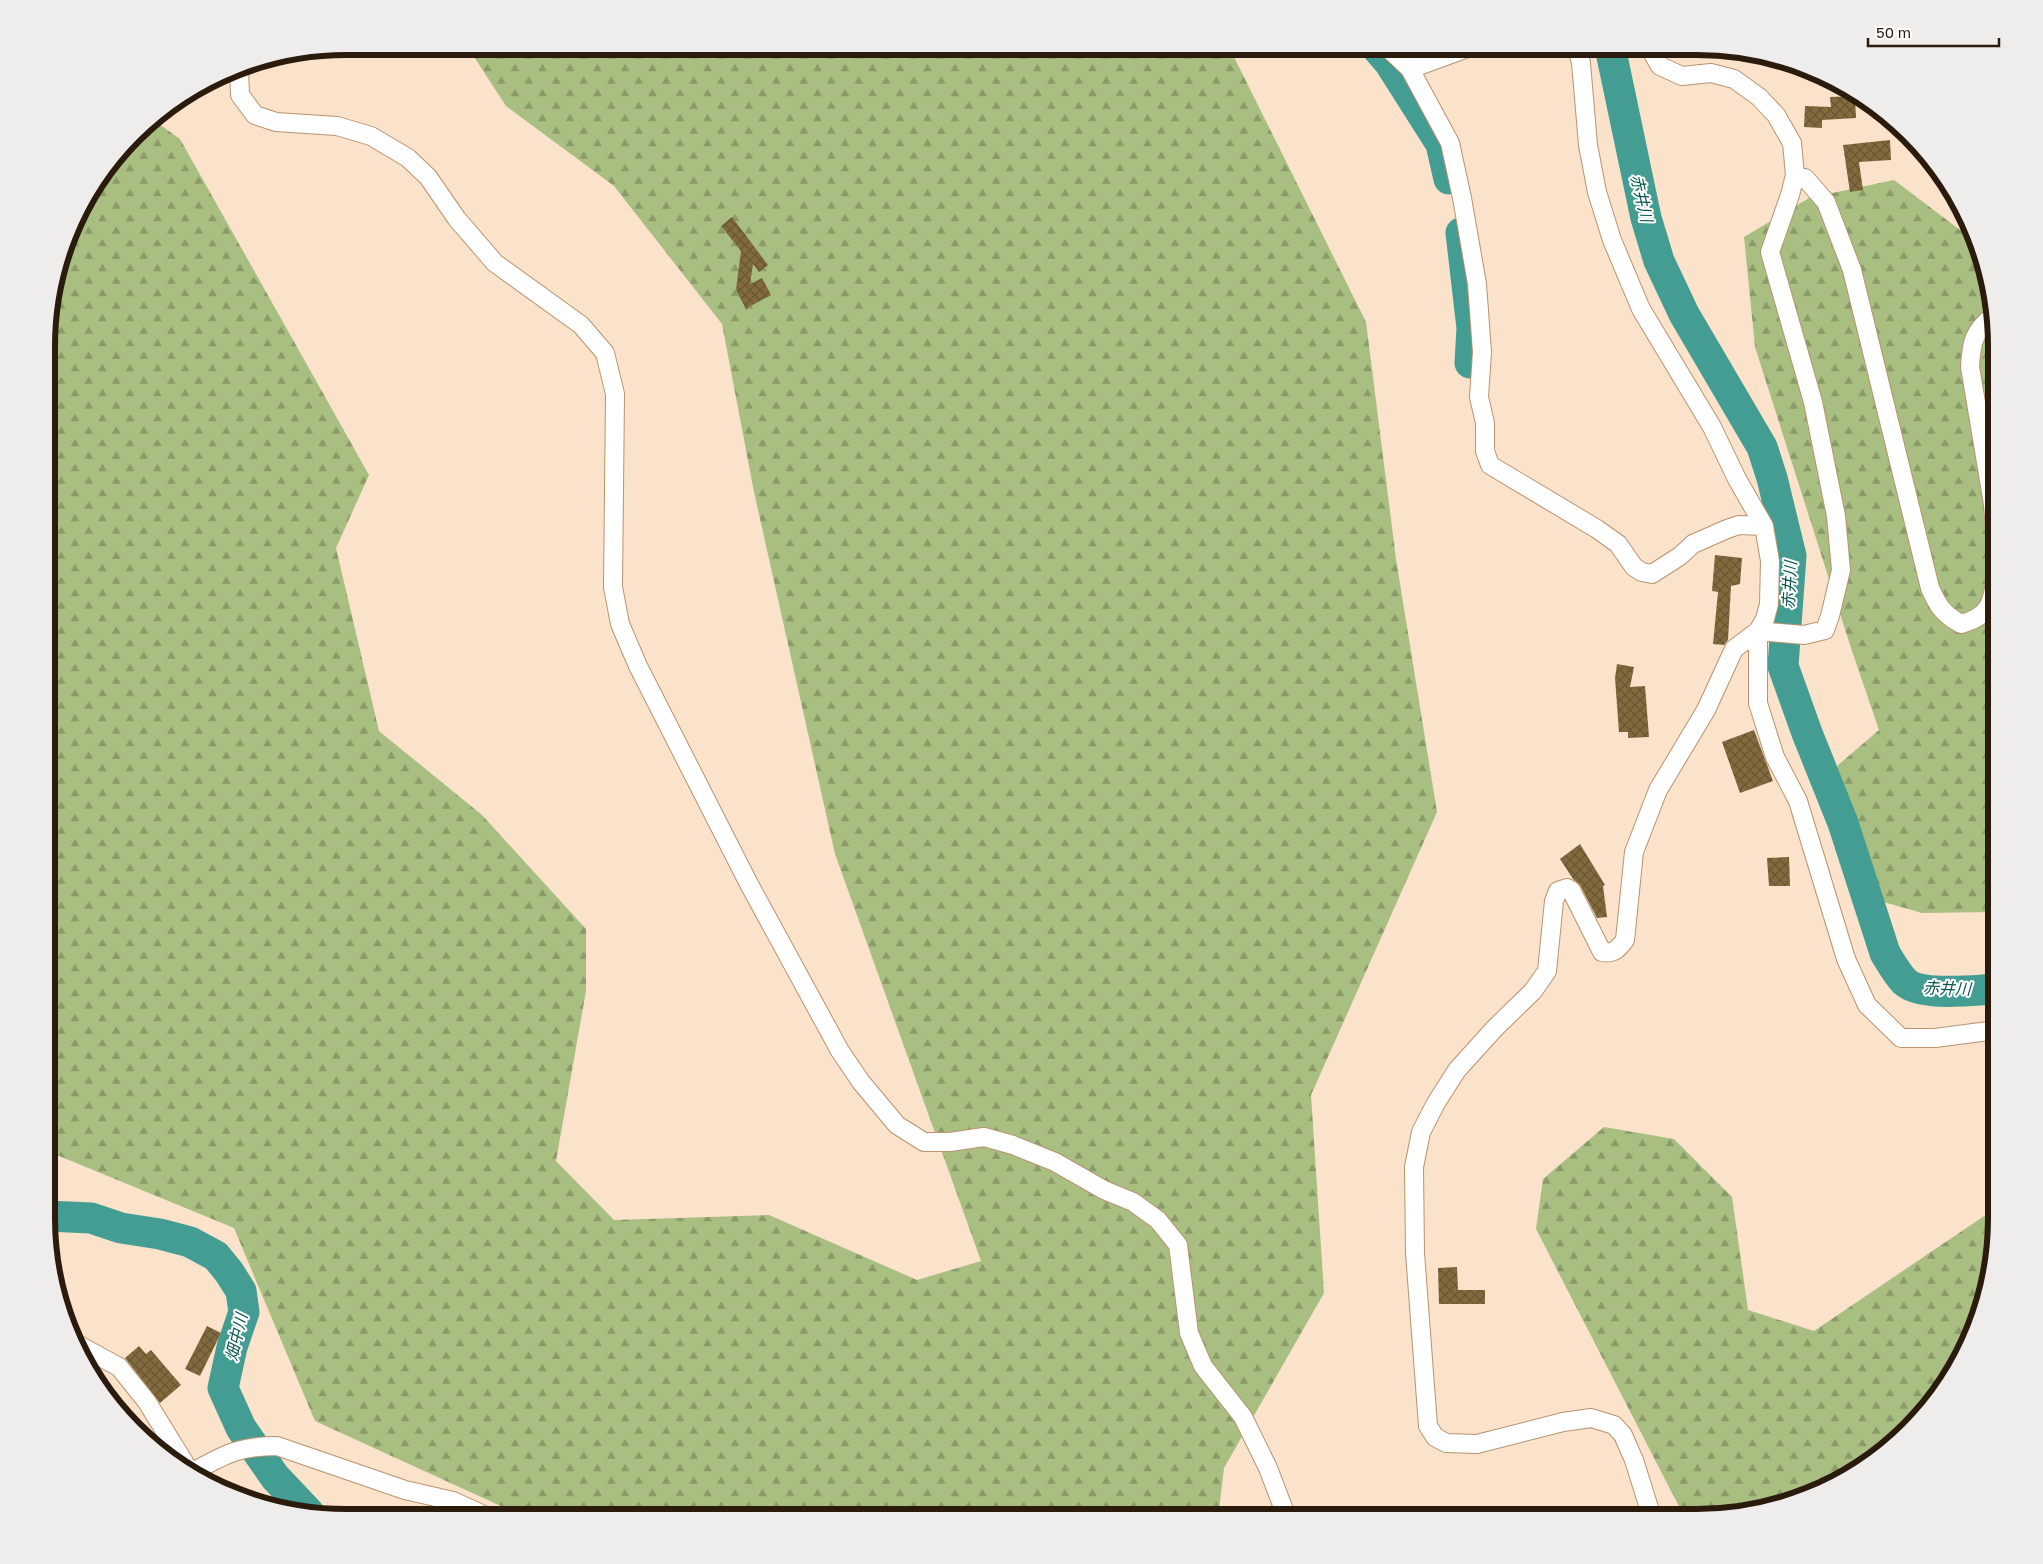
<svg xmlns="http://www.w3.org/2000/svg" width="2043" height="1564" font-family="'Golos Text','Noto Sans JP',sans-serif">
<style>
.forest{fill:url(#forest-firs)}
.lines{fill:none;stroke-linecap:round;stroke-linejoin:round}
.river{stroke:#449d92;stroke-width:31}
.building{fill:url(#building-cross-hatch)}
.street-casing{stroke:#ba926e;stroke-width:20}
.street{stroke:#fff;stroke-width:18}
.labels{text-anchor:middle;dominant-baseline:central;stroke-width:4;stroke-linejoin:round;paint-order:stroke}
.water-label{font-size:16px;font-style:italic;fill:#06554e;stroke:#fff}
.rim{fill:none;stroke:#2a1b0c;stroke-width:6}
</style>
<defs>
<pattern id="forest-firs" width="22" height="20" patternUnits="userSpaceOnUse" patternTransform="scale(1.25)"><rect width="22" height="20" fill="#a9bf81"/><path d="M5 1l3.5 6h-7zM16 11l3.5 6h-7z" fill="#8a9a68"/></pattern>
<pattern id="building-cross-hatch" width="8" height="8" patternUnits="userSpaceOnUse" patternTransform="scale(1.25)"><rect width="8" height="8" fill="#816b3e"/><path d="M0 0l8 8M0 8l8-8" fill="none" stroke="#6a5732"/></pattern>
</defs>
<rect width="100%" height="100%" fill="#fbe2cb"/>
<path class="forest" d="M467 46 1229 47 1366 322 1396 559 1437 812 1311 1095 1324 1293 1224 1468 1218 1518 525 1517 315 1421 234 1228 47 1151 49 306 86 196 152 119 180 139 369 475 336 548 379 731 482 815 586 929V991L556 1161 614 1220 769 1215 917 1280 981 1261 835 854 754 492 722 324 614 186 506 106Z
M1894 180 1976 242 1991 287 1997 346 1996 912 1922 913 1880 901 1837 766 1879 730 1850 645 1755 347 1744 237 1809 198Z
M1604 1127 1674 1139 1732 1197 1748 1310 1814 1331 1996 1208V1238L1974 1333 1923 1415 1829 1487 1756 1512 1685 1518 1536 1229 1543 1179Z"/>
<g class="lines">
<path class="river" d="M1376 47 1389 62 1441 144 1449 179
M1610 47 1646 218 1659 261 1684 314 1762 447 1772 478 1791 556 1783 666 1807 733 1843 823 1885 953C1891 963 1897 974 1905 982 1922 997 1974 990 1996 989
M1461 233 1472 328 1470 363
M47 1216 91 1218 121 1228 160 1234 190 1242 216 1256 229 1272 241 1291 244 1312 232 1347 223 1388 241 1428 275 1477 309 1513"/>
</g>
<path class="building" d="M1855 96 1856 118 1822 120V128L1804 127 1805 106 1831 107 1830 97Z
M1890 140 1891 160 1859 162 1863 190 1850 192 1843 145Z
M732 217 768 265 759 272 753 264 750 284 762 278 771 295 747 308V311L736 290 741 251 721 226Z
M1715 555 1742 558 1740 584 1731 586 1728 640 1724 645 1713 644 1718 592 1712 591Z
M1617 664 1634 667 1630 687 1645 686 1649 737 1628 738V732H1619L1615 678Z
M1754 730 1773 781 1740 793 1722 742Z
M1580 844 1605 885 1603 886 1607 917 1597 918 1580 885 1573 879 1560 859Z
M1789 857 1790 886H1769L1767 858Z
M1457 1267 1458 1290H1485V1304H1439L1438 1268Z
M207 1326 221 1333 200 1376 185 1369Z
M139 1346 146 1354 151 1350 181 1385 160 1403 125 1358Z"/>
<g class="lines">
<g class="street-casing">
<path id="street" d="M1387 47 1410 69 1450 143 1462 198 1477 284 1482 352 1479 397 1485 423V451L1490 465 1597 529 1618 544 1634 567 1642 572 1652 574 1680 556 1693 544 1727 529 1739 525 1764 526
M1577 47 1581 63 1588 145 1597 192 1612 240 1641 309 1712 427 1737 479 1764 526 1770 561 1769 604 1765 619 1758 631V703L1775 757 1798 801 1846 959 1867 1005 1901 1038H1935L1996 1030
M1649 47 1660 66 1682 76 1711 73 1734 79 1759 97 1776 115 1792 143 1795 175
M239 68 240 95 255 115 276 122 337 126 371 136 408 158 428 177 457 219 495 263 581 325 605 353 615 394 613 587 620 624 638 666 749 884 840 1051 861 1082 897 1125 924 1142H950L984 1137 1013 1145 1055 1162 1104 1190 1133 1202 1158 1220 1178 1245 1189 1333 1203 1366 1243 1417 1268 1468 1287 1518
M1410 69 1470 47
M1994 316C1974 329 1971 344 1970 367L1993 504 1997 553
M75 1343 119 1367 147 1402 187 1467
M193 1472C225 1454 240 1446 277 1446L405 1490 453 1501 488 1517
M1649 1518 1650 1511 1634 1460 1623 1435 1614 1425 1591 1418 1563 1422 1477 1444 1446 1443 1435 1437 1428 1426 1415 1253 1414 1167 1421 1132 1436 1103 1457 1070 1495 1028 1533 991 1547 971 1554 901 1558 891 1567 888 1571 890 1602 952C1614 954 1618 949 1625 940L1634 852 1658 790 1706 710 1734 649 1758 631 1804 635 1825 630 1830 616 1841 570 1836 516 1813 402 1770 252 1790 195 1795 175 1805 178 1826 202 1852 270 1930 588C1938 606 1943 614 1961 624 1994 615 1993 598 1997 568"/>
</g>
<use href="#street" class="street"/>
</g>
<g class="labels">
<g class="water-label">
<text transform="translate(1642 198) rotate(77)">赤井川</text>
<text transform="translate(1789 585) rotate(-87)">赤井川</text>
<text transform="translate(1947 988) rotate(2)">赤井川</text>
<text transform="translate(236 1337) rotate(-77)">畑中川</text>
</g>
</g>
<path d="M0 0H2043V1564H0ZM346 55H1697A291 291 0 0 1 1988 346V1218A291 291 0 0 1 1697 1509H346A291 291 0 0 1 55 1218V346A291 291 0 0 1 346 55Z" fill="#eeedec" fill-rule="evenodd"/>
<path class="rim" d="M346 55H1697A291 291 0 0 1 1988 346V1218A291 291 0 0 1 1697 1509H346A291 291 0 0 1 55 1218V346A291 291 0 0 1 346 55Z"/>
<path d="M1868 38v8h131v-8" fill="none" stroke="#2a1b0c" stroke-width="2.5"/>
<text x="1876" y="38" font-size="15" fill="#2a1b0c" stroke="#ffffff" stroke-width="4" paint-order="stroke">50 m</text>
</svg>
